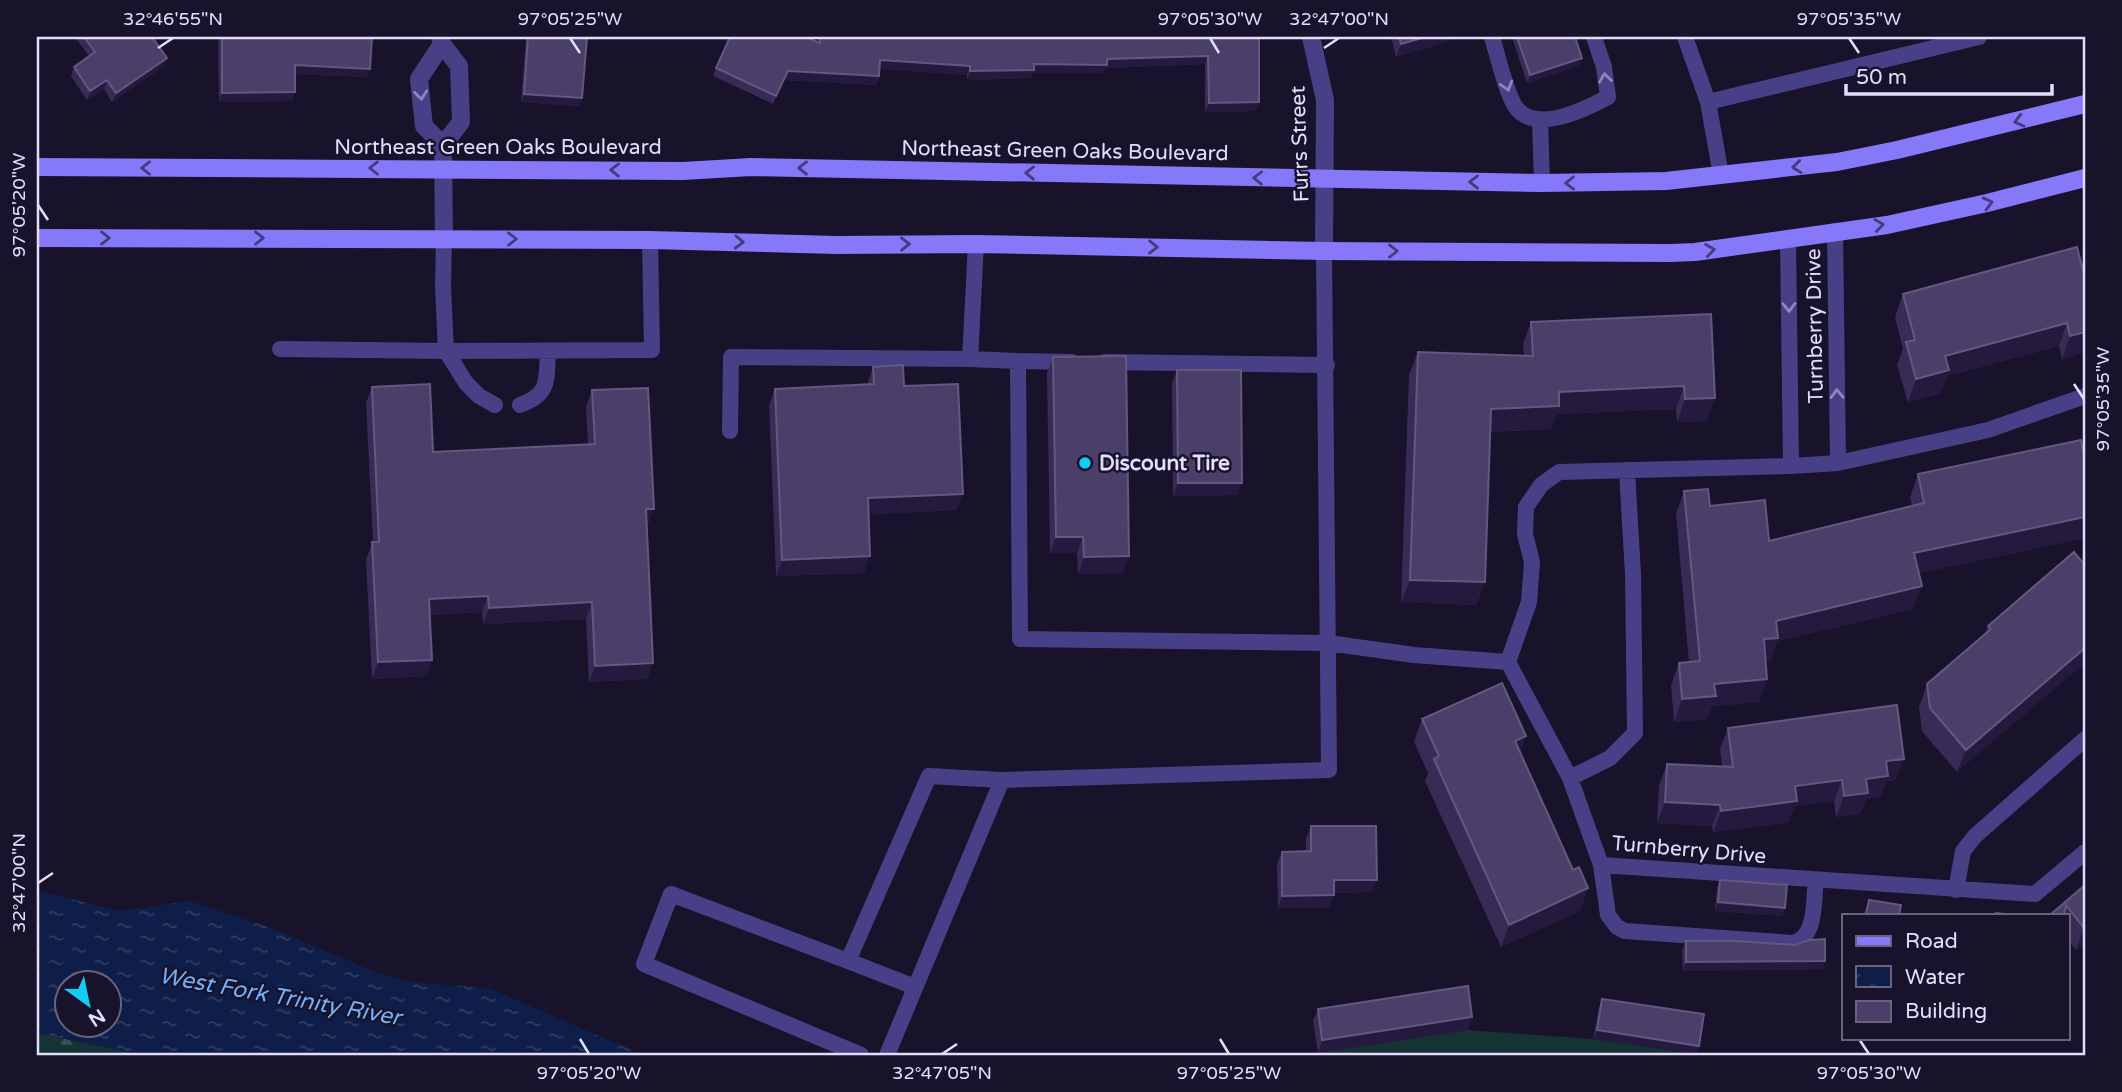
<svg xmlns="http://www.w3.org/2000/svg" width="2122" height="1092" font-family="'Varela Round',sans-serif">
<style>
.green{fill:#153334}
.forest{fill:url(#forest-firs)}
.water{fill:url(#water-ripples);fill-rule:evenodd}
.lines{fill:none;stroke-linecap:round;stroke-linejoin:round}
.service{stroke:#484087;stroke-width:16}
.minor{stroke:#484087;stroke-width:18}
.secondary{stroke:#8578f9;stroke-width:18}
.wall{fill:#382c57}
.shaded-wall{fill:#231a3d}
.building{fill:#4a3f68;stroke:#625880;stroke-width:2}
.oneway{stroke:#8e87bc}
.oneway2{stroke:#443b7d}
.ticks{fill:none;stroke:#e3ddfd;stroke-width:2.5}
.poi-dot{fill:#12ccf4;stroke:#18122a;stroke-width:2.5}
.labels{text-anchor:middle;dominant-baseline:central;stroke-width:5;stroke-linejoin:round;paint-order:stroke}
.street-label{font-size:21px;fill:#e3ddfd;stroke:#18122a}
.poi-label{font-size:21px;font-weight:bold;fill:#e3ddfd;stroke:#18122a;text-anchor:start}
.water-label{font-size:23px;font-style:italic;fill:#70aff9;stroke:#18122a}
.neatline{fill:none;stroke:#e3ddfd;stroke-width:2.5}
.ticks-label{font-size:18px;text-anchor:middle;fill:#e3ddfd}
</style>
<defs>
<pattern id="forest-firs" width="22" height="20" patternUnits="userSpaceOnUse" patternTransform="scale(1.75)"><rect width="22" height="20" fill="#153334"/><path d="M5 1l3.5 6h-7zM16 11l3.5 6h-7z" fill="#375052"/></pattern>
<pattern id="water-ripples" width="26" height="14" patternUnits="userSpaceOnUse" patternTransform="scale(1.75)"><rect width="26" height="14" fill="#0e1e48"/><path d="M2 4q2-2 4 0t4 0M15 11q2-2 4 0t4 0" fill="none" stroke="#313e63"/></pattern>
</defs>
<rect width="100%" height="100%" fill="#18122a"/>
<path class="green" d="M1468 1030 1593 1039 1699 1055H1306Z"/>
<path class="forest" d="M37 1033 142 1055H37Z"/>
<path class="water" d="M37 890 119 911 190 901 271 928 378 973 418 983 489 988 643 1055H142L37 1033ZM66 984H108V1026H66Z"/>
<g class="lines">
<path class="service" d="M1492 37C1497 53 1507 97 1517 109 1538 133 1586 109 1608 97L1604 67 1594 37
M1685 37 1708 102 1721 175
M1708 102 1979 37
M1540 119 1542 183
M1835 231 1838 463
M444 238 443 286 446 351 466 383 479 396 495 405
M1788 239 1791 466
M976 244 970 359 1018 361 1020 639 1328 643 1414 655 1508 662
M280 349 446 351 652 350 650 240
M1018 361 1072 362
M1105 362 1327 365
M2085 396 1988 430 1838 463 1791 466 1559 472 1541 485 1526 507 1525 534 1532 562 1529 602 1508 662 1570 778 1601 865 2035 894 2085 852
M520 405C551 394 546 379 548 351
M730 431 731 357 970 359
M1570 778 1610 758 1635 733 1633 574 1627 470
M1601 865 1608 915 1617 927 1625 931 1793 943C1817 937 1813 901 1816 881
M1956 890 1963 851 1975 836 2085 739
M848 961 915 987
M861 1055 644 964 671 894 848 961 929 776 1002 780 1329 770 1324 251
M887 1055 1002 780"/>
<path class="minor" d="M440 37 442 44 459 66 461 122 443 145 444 238
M1311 37 1325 100 1324 251
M442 44 419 79 424 126 443 145"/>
<path class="secondary" d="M37 167 683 171 751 167 1542 183 1666 181 1837 162 1897 150 2085 104
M37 238 650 240 837 245 976 244 1324 251 1670 253 1695 252 1887 225 1987 203 2085 178"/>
</g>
<path class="wall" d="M75 37H152L167 58 164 66 112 102 104 89 87 100 71 76 74 67 89 56Z
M218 37H372L367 77 295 74 292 101 219 102Z
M526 37H587L582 98 579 106 521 102Z
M818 37H1259L1256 111 1205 112V64L1105 68 1103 73H1033L1031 78 967 80V75L880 69 879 76 876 85 784 80 773 104 713 76 716 68 818 42Z
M1391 37H1451L1449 41 1396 57Z
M1512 37H1575L1582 58 1579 66 1527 83Z
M2085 278V352L2062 359 2059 346 1947 376 1941 393 1908 402 1897 365 1903 349 1895 317 1903 294Z
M1531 322 1715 398 1706 421 1677 422 1676 409 1557 414 1551 429 1490 432 1485 582 1476 605 1401 602 1409 375 1418 352 1524 356 1523 344Z
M1053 357 1129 556 1123 573 1078 574 1077 553H1050L1047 373Z
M873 367 904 386 957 510 869 514 864 573 776 576 769 405 775 389 867 385Z
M1177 370 1237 495 1173 496 1172 383Z
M372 387 433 452 588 444 586 407 592 390 648 525H646L653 663 647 679 589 682 586 619 483 624 482 612 430 615 432 660 426 676 372 679 366 559 373 542 366 403Z
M2085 461V538L1918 573 1913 609 1777 641 1770 661H1766L1767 679 1759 702 1712 706 1707 719 1674 722 1671 685 1679 663 1689 662 1676 514 1684 491 1769 541 1912 506 1910 497 1918 474Z
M2074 552 1957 772 1922 731 1919 707 1927 684 1985 634 1988 626Z
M1422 719 1526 736 1520 753 1573 870 1588 888 1580 911 1501 947 1425 781 1428 773 1414 742Z
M1728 728 1896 780 1886 781 1880 797 1866 799 1860 814 1836 817 1834 801 1795 806 1789 822 1767 825 1713 832 1712 826 1657 823 1659 785 1667 764 1722 766 1720 749Z
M1311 826 1372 892 1334 893 1329 908H1278L1277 864 1282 852H1306V839Z
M1720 880 1785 908 1782 916 1715 911 1717 888Z
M2085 885V943L2076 950 2068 940V915H2050Z
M1869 900 1899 915H1863Z
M1686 941 1825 961 1822 969 1683 971 1682 950Z
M1602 999 1696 1054 1593 1039 1599 1007Z
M1318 1009 1472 1017 1468 1030 1318 1053 1313 1021Z"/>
<path class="shaded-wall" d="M1426 37H1451L1449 41 1396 57 1401 44Z
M1208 56 1205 64 1105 68 1103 73H1033L1031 78 967 80 970 71 1034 64 1107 59Z
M167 58 164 66 112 102 116 93Z
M1582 58 1579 66 1527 83 1530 75Z
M880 60 970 66 967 75 877 69Z
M295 65 370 69 367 77 292 74Z
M788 71 879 76 876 85 784 80 773 104Z
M107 80 104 89 87 100 90 91Z
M295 92 292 101 219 102 222 93Z
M524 94 582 98 579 106 521 102Z
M1259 102 1256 111 1205 112 1209 103Z
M2067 323 2059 346 1947 376 1941 393 1908 402 1916 379 1945 356Z
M2085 332V352L2062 359 2070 336Z
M1684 386 1676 409 1557 414 1551 429 1483 432 1491 409 1559 392Z
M1715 398 1706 421 1677 422 1685 399Z
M1178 483H1242L1237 495 1173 496Z
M963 494 957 510 862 515 868 498Z
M646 509H654L648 525 640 526Z
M2085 517V538L1905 576 1914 553Z
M1056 537H1083L1077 553H1050Z
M870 556 864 573 776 576 782 560Z
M1129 556 1123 573 1078 574 1084 557Z
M1410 580 1485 582 1476 605 1401 602Z
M1922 586 1913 609 1777 641 1770 661 1755 662 1764 639 1776 621Z
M488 596 482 612 423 615 429 599Z
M592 602 586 619 483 624 489 608Z
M2085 648V663L1957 772 1966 750Z
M432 660 426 676 372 679 378 662Z
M653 663 647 679 589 682 595 666Z
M1767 679 1759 702 1712 706 1707 719 1674 722 1682 699 1714 684Z
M1526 736 1518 759 1515 741Z
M1904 759 1896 780 1886 781 1880 797 1866 799 1860 814 1836 817 1844 796 1866 779 1886 761Z
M1842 780 1834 801 1795 806 1789 822 1713 832 1721 811 1795 786Z
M1665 802 1720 805 1712 826 1657 823Z
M1334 880H1377L1372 892 1329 893Z
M1588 888 1580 911 1501 947 1509 925Z
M1334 895 1329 908H1278L1282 896Z
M1718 902 1785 908 1782 916 1715 911Z
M2085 927V943L2076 950 2084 928Z
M1825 961 1822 969 1683 971 1686 962Z
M1472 1017 1468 1030 1318 1053 1322 1040Z
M1597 1030 1699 1046 1696 1054 1593 1039Z"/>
<path class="building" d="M84 37H152L167 58 116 93 107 80 90 91 74 67 95 52Z
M222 37H372L370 69 295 65V92L222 93Z
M528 37H587L582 98 524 94Z
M730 37H806L820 43 821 37H1259V102L1209 103 1208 56 1107 59V65L1034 64V70L970 71V66L880 60 879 76 788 71 776 96 716 68Z
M1399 37H1426L1401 44Z
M1517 37H1575L1582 58 1530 75Z
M2077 247 2085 278V332L2070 336 2067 323 1945 356 1949 370 1916 379 1906 342 1915 340 1903 294Z
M1711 314 1715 398 1685 399 1684 386 1559 392V406L1491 409 1485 582 1410 580 1418 352 1533 356 1531 322Z
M1126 356 1129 556 1084 557 1083 537H1056L1053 357Z
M903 365 904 386 958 384 963 494 868 498 870 556 782 560 775 389 874 384 873 367Z
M1177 370H1241L1242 483H1178Z
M430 384 433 452 595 444 592 390 648 388 654 509H646L653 663 595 666 592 602 489 608 488 596 429 599 432 660 378 662 372 542H379L372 387Z
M2081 440 2085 461V517L1914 553 1922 586 1776 621 1778 638 1764 639 1767 679 1714 684 1716 696 1682 699 1679 663 1700 661 1684 491 1708 489 1710 506 1765 500 1769 541 1924 503 1918 474Z
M2074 552 2085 565V648L1966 750 1930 708 1927 684 1991 629 1988 626Z
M1502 683 1526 736 1515 741 1573 870 1579 867 1588 888 1509 925 1434 759 1439 756 1422 719Z
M1897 705 1904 759 1886 761 1888 776 1866 779 1868 793 1844 796 1842 780 1795 786 1797 801 1775 804 1721 811 1720 805 1665 802 1667 764 1733 767 1728 728Z
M1311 826H1376L1377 880H1334V895L1282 896V852L1311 851Z
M1720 880 1787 885 1785 908 1718 902Z
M2085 885V927L2084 928 2066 905 2064 915H2050Z
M1869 900 1901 905 1899 915H1866Z
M1996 913 2013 915H1996Z
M1825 939V961L1686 962V941H1736L1795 945 1809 940Z
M1468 986 1472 1017 1322 1040 1318 1009Z
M1602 999 1704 1014 1699 1046 1597 1030Z"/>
<defs><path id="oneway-chevron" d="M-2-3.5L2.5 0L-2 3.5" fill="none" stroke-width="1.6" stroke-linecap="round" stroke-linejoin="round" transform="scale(1.75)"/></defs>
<g class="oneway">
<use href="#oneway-chevron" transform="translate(1605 78) rotate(-98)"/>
<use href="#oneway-chevron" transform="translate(1507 86) rotate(73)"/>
<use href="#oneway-chevron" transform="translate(421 95) rotate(84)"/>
<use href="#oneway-chevron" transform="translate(1789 307) rotate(89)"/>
<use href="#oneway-chevron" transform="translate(1837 394) rotate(-91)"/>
</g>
<g class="oneway2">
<use href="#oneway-chevron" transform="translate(2019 121) rotate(166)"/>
<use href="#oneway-chevron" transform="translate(1797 167) rotate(173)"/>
<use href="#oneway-chevron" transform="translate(146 168) rotate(-180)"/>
<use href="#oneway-chevron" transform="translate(374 168) rotate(-180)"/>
<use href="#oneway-chevron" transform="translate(803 168) rotate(-179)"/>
<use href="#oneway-chevron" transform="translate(615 170) rotate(-179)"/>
<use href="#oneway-chevron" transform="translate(1030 173) rotate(-179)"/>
<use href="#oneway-chevron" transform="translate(1258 178) rotate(-179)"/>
<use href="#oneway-chevron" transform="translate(1474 182) rotate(-179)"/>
<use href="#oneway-chevron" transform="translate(1570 183) rotate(179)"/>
<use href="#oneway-chevron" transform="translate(1988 203) rotate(-14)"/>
<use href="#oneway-chevron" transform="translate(1879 225) rotate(-8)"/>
<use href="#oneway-chevron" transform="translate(105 238)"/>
<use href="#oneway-chevron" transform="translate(259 238)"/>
<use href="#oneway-chevron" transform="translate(512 239)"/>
<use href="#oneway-chevron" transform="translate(739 242) rotate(2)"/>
<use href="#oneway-chevron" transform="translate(905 244) rotate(-1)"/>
<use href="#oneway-chevron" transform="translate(1153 247) rotate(1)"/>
<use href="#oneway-chevron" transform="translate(1710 250) rotate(-8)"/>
<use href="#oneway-chevron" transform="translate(1393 251)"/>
</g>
<path class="ticks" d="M570 38 580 53M1210 38 1219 53M1849 38 1859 53M158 48 173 38M1324 48 1339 38M38 205 48 220M2074 384 2084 399M38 883 53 873M580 1039 589 1054M1220 1039 1229 1054M1859 1039 1869 1054M942 1054 957 1044"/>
<circle class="poi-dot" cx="1085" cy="463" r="7"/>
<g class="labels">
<g class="street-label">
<text transform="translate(1300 144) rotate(-92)">Furrs Street</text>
<text x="498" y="147">Northeast Green Oaks Boulevard</text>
<text transform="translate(1065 151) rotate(1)">Northeast Green Oaks Boulevard</text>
<text transform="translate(1815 326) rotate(-91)">Turnberry Drive</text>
<text transform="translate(1689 850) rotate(5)">Turnberry Drive</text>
</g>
<g class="poi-label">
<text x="1099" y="463">Discount Tire</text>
</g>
<g class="water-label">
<text transform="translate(280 997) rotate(10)">West Fork Trinity River</text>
</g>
</g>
<rect width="2122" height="1092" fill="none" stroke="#18122a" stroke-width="77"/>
<rect x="1842" y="914" width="228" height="126" fill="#18122a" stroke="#69637e" stroke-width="2"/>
<rect x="1856" y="936" width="35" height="10" fill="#8578f9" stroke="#69637e" stroke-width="2"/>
<text x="1905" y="948" font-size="21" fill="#e3ddfd">Road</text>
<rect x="1856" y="966" width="35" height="21" fill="url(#water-ripples)" stroke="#69637e" stroke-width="2"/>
<text x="1905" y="984" font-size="21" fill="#e3ddfd">Water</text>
<rect x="1856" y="1001" width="35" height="21" fill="#4a3f68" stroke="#69637e" stroke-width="2"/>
<text x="1905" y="1018" font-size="21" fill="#e3ddfd">Building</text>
<g transform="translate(88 1004) rotate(147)"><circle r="33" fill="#18122a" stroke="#69637e" stroke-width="2"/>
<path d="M0-5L12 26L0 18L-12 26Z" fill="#12ccf4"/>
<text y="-10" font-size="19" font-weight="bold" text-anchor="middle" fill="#e3ddfd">N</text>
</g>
<path d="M1846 84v10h206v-10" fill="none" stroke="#e3ddfd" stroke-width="3.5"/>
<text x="1856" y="84" font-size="21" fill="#e3ddfd" stroke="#18122a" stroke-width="5" paint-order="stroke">50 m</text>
<rect x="38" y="38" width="2046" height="1016" class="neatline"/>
<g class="ticks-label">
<text x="173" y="25">32°46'55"N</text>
<text x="570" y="25">97°05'25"W</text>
<text x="1210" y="25">97°05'30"W</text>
<text x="1339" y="25">32°47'00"N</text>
<text x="1849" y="25">97°05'35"W</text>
<text transform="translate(19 205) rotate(-90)" y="6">97°05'20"W</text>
<text transform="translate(2103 399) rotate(-90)" y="6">97°05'35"W</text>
<text transform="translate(19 883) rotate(-90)" y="6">32°47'00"N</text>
<text x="589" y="1079">97°05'20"W</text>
<text x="942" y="1079">32°47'05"N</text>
<text x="1229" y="1079">97°05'25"W</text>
<text x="1869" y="1079">97°05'30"W</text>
</g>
</svg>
